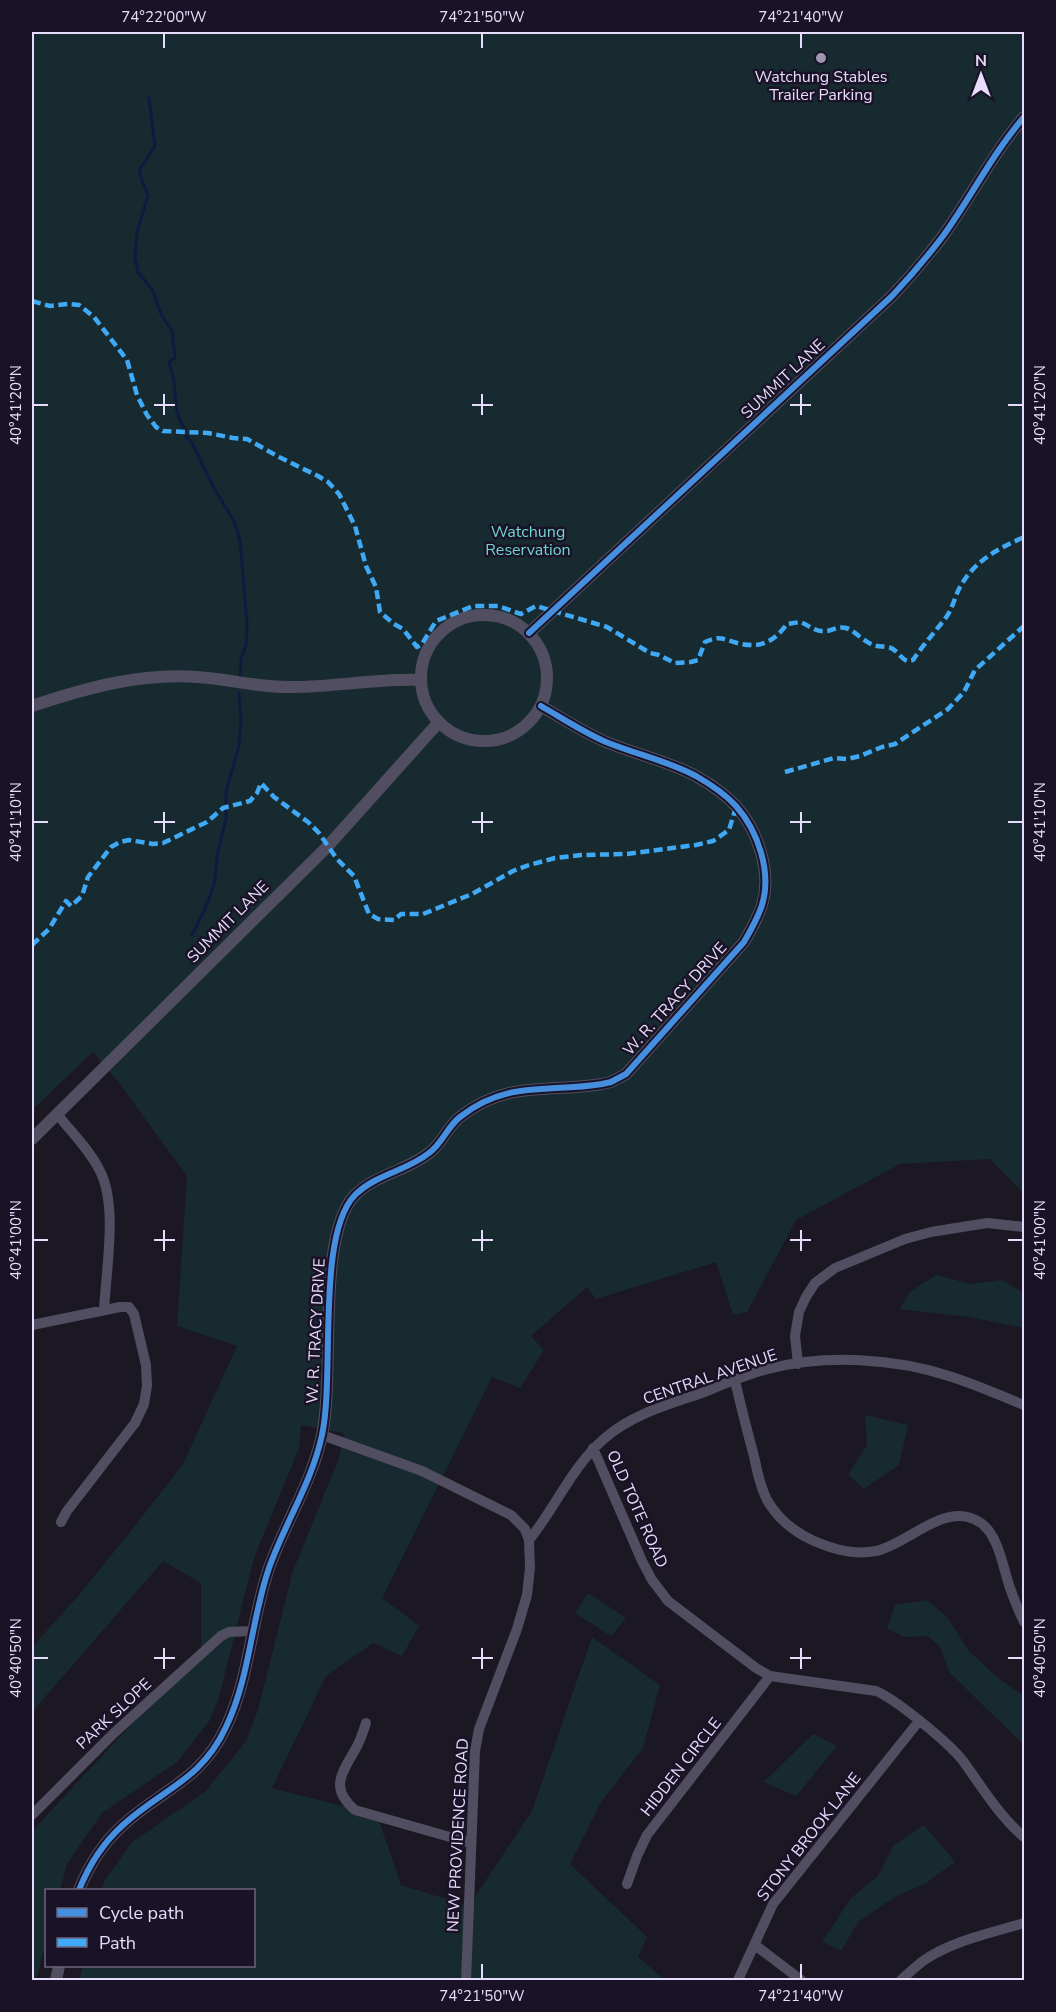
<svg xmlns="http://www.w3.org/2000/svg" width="1056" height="2012" font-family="'Nunito Sans',sans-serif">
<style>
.green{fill:#172a2f}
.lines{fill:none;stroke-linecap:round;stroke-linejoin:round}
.stream{stroke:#111940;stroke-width:3}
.minor{stroke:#524e62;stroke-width:10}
.tertiary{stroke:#524e62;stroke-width:12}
.quiet{stroke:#3fa9f5;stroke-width:4.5;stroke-dasharray:9 4.5;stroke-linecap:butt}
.cycleway-casing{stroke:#1a1328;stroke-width:10}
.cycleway{stroke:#468fdf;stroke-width:6}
.ticks{fill:none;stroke:#e6dcfc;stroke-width:2}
.poi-dot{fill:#9f97b0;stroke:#1a1328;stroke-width:2}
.labels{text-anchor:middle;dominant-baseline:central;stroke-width:5;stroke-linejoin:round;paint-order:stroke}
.poi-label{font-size:16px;fill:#e6dcfc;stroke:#1a1328}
.street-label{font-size:16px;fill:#e6dcfc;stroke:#1a1328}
.park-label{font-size:16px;fill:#6ed6d0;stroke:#1a1328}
.neatline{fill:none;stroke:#e6dcfc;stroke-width:2}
.ticks-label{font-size:15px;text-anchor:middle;fill:#e6dcfc}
</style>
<rect width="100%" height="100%" fill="#1b1823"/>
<path class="green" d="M32 32H1024V1194L990 1159 900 1164 796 1220 747 1312 733 1315 716 1262 596 1299 587 1287 531 1336 544 1350 520 1388 492 1377 382 1598 419 1626 402 1656 373 1643 326 1676 272 1788 377 1815 401 1885 469 1906 532 1811 592 1637 660 1685 643 1748 601 1802 570 1864 647 1937 638 1957 665 1980H79L83 1966H254V1890H102L104 1882 131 1843 206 1791 246 1741 258 1710 293 1571 339 1458 344 1433 301 1425 299 1448 254 1558 219 1697 210 1720 177 1762 102 1813 67 1864 60 1890H46V1942L36 1980H32V1831L144 1711 201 1657V1583L163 1561 32 1712V1647L78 1596 127 1536 183 1464 237 1346 177 1326 187 1176 119 1083 93 1052 32 1110Z
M936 1275 971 1284 1001 1280 1024 1293V1328L969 1317 899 1309 911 1291Z
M865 1415 908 1425 899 1465 864 1489 848 1475 867 1445Z
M588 1593 626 1618 611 1636 575 1613Z
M927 1600 947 1617 969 1651 998 1678 1024 1696V1745L950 1673 940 1647 928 1636 904 1637 887 1628 895 1605Z
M813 1734 837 1746 796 1796 764 1782Z
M924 1825 955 1862 926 1883 895 1897 858 1922 841 1951 822 1942 851 1898 878 1876 893 1846Z"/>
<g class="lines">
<path class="stream" d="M149 98 155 146 140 169V175L148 195 137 233 135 258 138 272 153 291 161 314 172 331 175 358 169 362C170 369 173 374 174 381 176 399 174 414 185 429
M186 436 192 443 214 488 235 523 240 541 247 623 246 645 241 659 240 677
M192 935 205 909 214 885 218 851 226 819V792L239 746 241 720 239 693"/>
<path class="minor" d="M58 1115C72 1133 90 1150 100 1171 118 1206 106 1270 104 1310
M32 1325 120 1307H129L134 1314 146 1365 147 1386 144 1404 135 1423 67 1511 61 1522
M798 1364 795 1336 799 1312 806 1297 815 1283 835 1268 905 1239 931 1232 987 1223 1024 1227
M735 1381C741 1406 747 1431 754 1456 757 1471 760 1486 767 1500 778 1519 794 1532 814 1541 835 1550 854 1555 876 1551 909 1544 946 1499 981 1523 999 1536 1003 1568 1010 1588 1014 1600 1019 1611 1024 1622
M322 1435 422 1471 511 1515 525 1529 529 1540 530 1568 527 1595 517 1629 479 1729 475 1751 466 1980
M593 1448 642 1561 652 1580 668 1601 756 1668 770 1676 876 1691C897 1700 949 1743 963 1761 982 1787 999 1816 1024 1837
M529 1540C556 1507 572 1466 605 1438 631 1415 667 1405 699 1394 722 1385 744 1375 768 1369 826 1354 895 1358 952 1377 977 1385 1001 1396 1024 1405
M366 1723C363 1732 360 1742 355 1750 342 1773 329 1788 355 1810L471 1843
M32 1815 114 1733 221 1636 229 1632 253 1631
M627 1884 637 1856 647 1835 770 1676
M755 1945 801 1980
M738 1980 773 1904 919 1721
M901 1980C908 1974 915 1967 923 1961 951 1941 991 1933 1024 1923"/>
<path class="tertiary" d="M421 678a63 63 0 1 1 126 0a63 63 0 1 1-126 0Z
M529 633 892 296C910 277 927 257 943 236 971 197 993 153 1024 117
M32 706C86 688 139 673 197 677 230 679 259 688 293 687 336 687 378 678 421 680
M32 1139 327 847 439 722
M79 1890C89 1865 103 1843 123 1825 162 1789 201 1781 226 1727 250 1677 251 1620 269 1568 285 1523 312 1482 322 1435 335 1376 316 1235 355 1195 376 1174 407 1171 429 1153 442 1144 447 1127 460 1117 507 1080 548 1093 602 1084L611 1082 626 1074 744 942C751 930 758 918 762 905 772 872 758 831 736 806 725 794 710 784 696 776 668 761 635 754 606 742 583 732 562 718 541 706
M56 1980 59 1966"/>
<path class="quiet" d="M32 301 50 306 68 304 79 305 94 317 127 360 137 395 147 415 156 427 163 431 208 433 233 438 247 439 279 457 318 476 328 482 339 494 355 526 366 566 376 587 380 612 394 624 403 629 417 647 422 644 436 621 473 606H498L521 614 536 606 607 627 650 653 659 655 675 663 691 662 698 660 705 642C721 635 722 639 737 643 760 649 774 642 787 624L800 622C809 625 816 633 827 631 834 630 838 626 846 628 853 630 859 637 866 641 874 647 879 646 888 647 896 648 900 658 907 661L913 660C923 645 936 631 947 616 953 607 955 596 960 587 975 560 998 549 1024 537
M785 772 834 758 847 759 860 756 882 747 895 744 948 709 964 692 975 670 1024 626
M32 945 49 929 66 901 71 906 82 896 88 877 111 847 120 842 129 840 153 844 163 843 207 822 223 808 250 801 257 793 261 783 274 797 308 822 319 833 337 859 354 876 369 914 378 919 394 920 401 914H423L472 894 513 871 529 865 555 858 581 855 627 854 696 845 713 841 729 830 736 807"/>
<g class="cycleway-casing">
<path id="cycleway" d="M529 633 892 296C910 277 927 257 943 236 971 197 993 153 1024 117
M79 1890C89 1865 103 1843 123 1825 162 1789 201 1781 226 1727 250 1677 251 1620 269 1568 285 1523 312 1482 322 1435 335 1376 316 1235 355 1195 376 1174 407 1171 429 1153 442 1144 447 1127 460 1117 507 1080 548 1093 602 1084L611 1082 626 1074 744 942C751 930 758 918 762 905 772 872 758 831 736 806 725 794 710 784 696 776 668 761 635 754 606 742 583 732 562 718 541 706"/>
</g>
<use href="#cycleway" class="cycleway"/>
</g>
<path class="ticks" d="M164 33V48M482 33V48M801 33V48M164 394V415M482 394V415M801 394V415M33 405H48M154 405H175M472 405H493M790 405H811M1008 405H1023M164 812V833M482 812V833M801 812V833M33 822H48M154 822H175M472 822H493M790 822H811M1008 822H1023M164 1230V1251M482 1230V1251M801 1230V1251M33 1240H48M154 1240H175M472 1240H493M790 1240H811M1008 1240H1023M164 1648V1669M482 1648V1669M801 1648V1669M33 1658H48M154 1658H175M472 1658H493M790 1658H811M1008 1658H1023M482 1964V1979M801 1964V1979"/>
<circle class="poi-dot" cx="821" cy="58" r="6"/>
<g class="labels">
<g class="poi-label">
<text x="821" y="77">Watchung Stables<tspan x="821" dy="18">Trailer Parking</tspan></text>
</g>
<g class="street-label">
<text transform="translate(783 379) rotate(-43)">SUMMIT LANE</text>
<text transform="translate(228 922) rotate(-45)">SUMMIT LANE</text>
<text transform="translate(675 999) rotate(-48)">W. R. TRACY DRIVE</text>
<text transform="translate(316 1331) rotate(-87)">W. R. TRACY DRIVE</text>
<text transform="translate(710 1377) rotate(-19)">CENTRAL AVENUE</text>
<text transform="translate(637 1509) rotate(66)">OLD TOTE ROAD</text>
<text transform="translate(114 1714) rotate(-43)">PARK SLOPE</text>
<text transform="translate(681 1767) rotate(-52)">HIDDEN CIRCLE</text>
<text transform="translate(458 1835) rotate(-87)">NEW PROVIDENCE ROAD</text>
<text transform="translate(809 1837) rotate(-52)">STONY BROOK LANE</text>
</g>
<g class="park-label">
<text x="528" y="532">Watchung<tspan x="528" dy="18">Reservation</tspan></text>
</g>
</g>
<rect width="1056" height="2012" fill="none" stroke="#1a1328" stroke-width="66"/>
<rect x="45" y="1889" width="210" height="78" fill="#1a1328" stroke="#6c637d" stroke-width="1.5"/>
<rect x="57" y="1908" width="30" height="9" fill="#468fdf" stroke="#6c637d" stroke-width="1.5"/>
<text x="99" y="1919" font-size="18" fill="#e6dcfc">Cycle path</text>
<rect x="57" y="1938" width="30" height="9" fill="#3fa9f5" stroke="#6c637d" stroke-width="1.5"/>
<text x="99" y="1949" font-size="18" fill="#e6dcfc">Path</text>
<g transform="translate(981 75)" stroke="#1a1328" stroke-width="4.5" paint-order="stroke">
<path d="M0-4.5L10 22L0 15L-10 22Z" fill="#e6dcfc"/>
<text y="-9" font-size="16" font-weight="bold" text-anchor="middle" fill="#e6dcfc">N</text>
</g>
<rect x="33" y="33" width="990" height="1946" class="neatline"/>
<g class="ticks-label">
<text x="164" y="22">74°22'00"W</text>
<text x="482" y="22">74°21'50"W</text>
<text x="801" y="22">74°21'40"W</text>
<text transform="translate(16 405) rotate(-90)" y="5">40°41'20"N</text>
<text transform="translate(1040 405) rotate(-90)" y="5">40°41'20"N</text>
<text transform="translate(16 822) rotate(-90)" y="5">40°41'10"N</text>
<text transform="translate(1040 822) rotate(-90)" y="5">40°41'10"N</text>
<text transform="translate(16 1240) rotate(-90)" y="5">40°41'00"N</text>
<text transform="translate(1040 1240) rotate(-90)" y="5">40°41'00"N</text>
<text transform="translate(16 1658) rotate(-90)" y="5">40°40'50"N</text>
<text transform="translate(1040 1658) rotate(-90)" y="5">40°40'50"N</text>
<text x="482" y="2001">74°21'50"W</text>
<text x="801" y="2001">74°21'40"W</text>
</g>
</svg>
